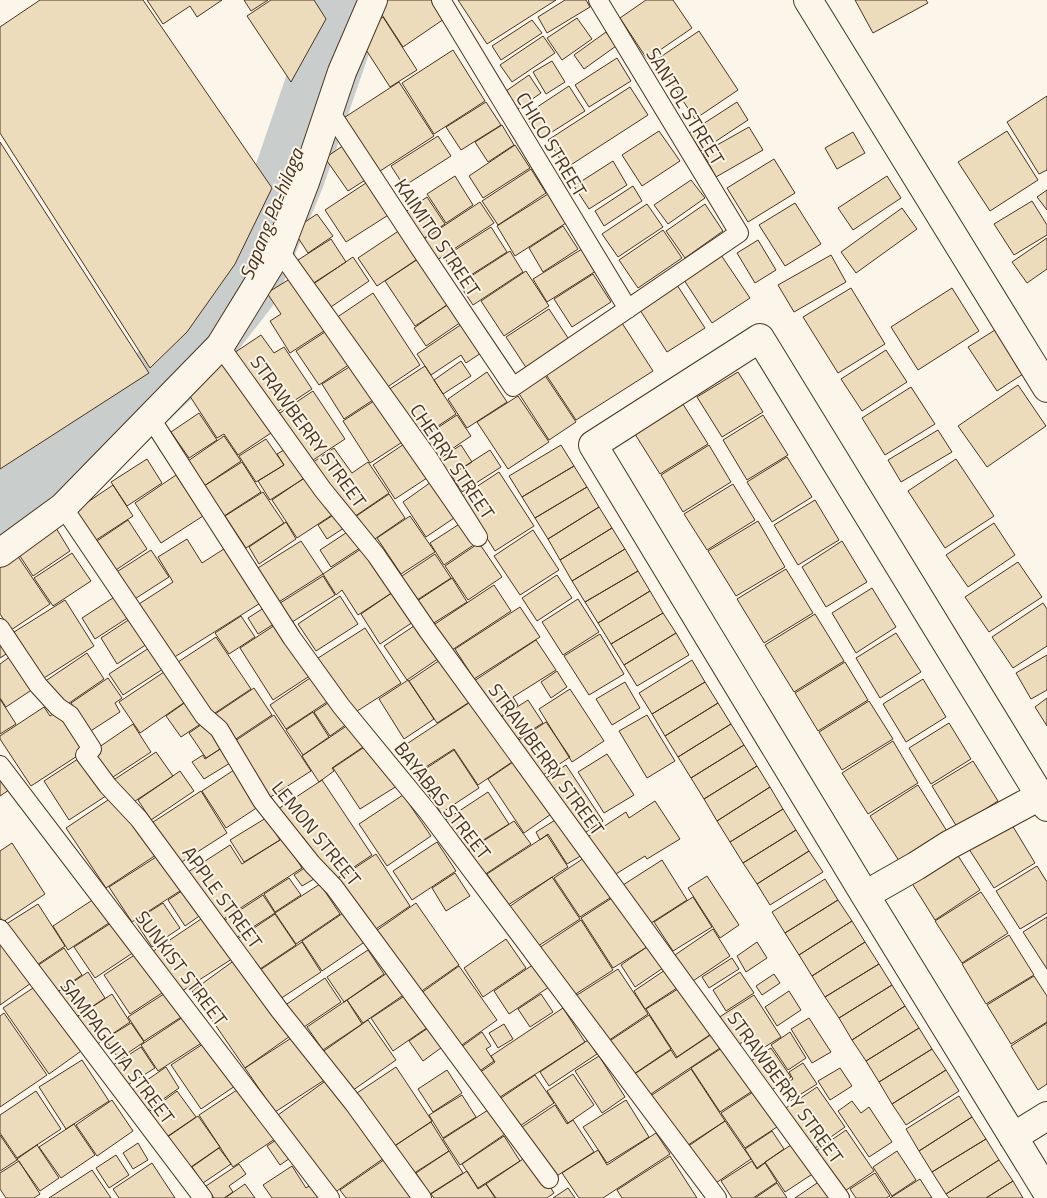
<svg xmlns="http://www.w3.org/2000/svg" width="1047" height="1198" font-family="'Titillium Web',sans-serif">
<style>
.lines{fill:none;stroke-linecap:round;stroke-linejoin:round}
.river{stroke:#c9cecd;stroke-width:71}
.building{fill:#ecdcbc;stroke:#4a3520}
.service-casing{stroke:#4a3520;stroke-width:20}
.minor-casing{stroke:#4a3520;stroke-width:30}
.service{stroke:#fbf6e9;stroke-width:18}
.minor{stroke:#fbf6e9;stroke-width:28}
.labels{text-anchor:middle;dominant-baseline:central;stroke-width:4;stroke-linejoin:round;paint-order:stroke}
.street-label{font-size:19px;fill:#4a3520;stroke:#fbf6e9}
.water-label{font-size:20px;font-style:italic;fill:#4a3520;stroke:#fbf6e9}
</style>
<rect width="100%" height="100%" fill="#fbf6e9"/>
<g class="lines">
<path class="river" d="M0 509 91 445 198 344 244 285 290 174 350 0"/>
</g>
<path class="building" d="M40 0H143L272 188 235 264 187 332 150 368 0 133V27Z
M147 0H222L197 17 190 6 163 24Z
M244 0H268L251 11Z
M271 0H314L326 19 291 82 247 16Z
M378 0H431L444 19 403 47 375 4Z
M458 0H556L487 44Z
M565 0H586L590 7 547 33 538 17Z
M646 0H673L692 28 647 59 620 18Z
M855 0H926L928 3 873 33Z
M383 17 417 70 390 87 361 42 359 33Z
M577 18 592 39 562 60 547 38Z
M532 20 542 33 501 60 492 46Z
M699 31 738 90 695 119 656 60Z
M606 32 616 46 584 69 574 55Z
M543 36 555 53 512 82 500 65Z
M453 50 485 101 434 134 402 83Z
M617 58 631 81 589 107 575 85Z
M552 61 565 82 546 94 533 72Z
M529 75 541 93 518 109 506 91Z
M399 82 434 136 374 175 339 121Z
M569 86 585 111 541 139 525 115Z
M630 87 648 115 566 168 548 140Z
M1047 96V170L1039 174 1007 122Z
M486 102 501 125 461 150 446 127Z
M737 102 748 120 701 151 689 133Z
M502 125 514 145 488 162 475 142Z
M749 127 763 150 716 177 703 153Z
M659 131 680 161 642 186 622 155Z
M1007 131 1038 180 990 211 958 162Z
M853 132 865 153 837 169 825 148Z
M438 136 451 156 404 186 391 166Z
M0 142 149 373 0 469Z
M347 143 370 177 348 191 325 158Z
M515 145 530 168 483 198 469 176Z
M774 159 795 193 748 222 727 188Z
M613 161 627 185 589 209 574 186Z
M531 169 546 193 498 225 482 201Z
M455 176 473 205 446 223 427 194Z
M887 176 901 198 853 230 838 208Z
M372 179 393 212 346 242 325 210Z
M691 180 705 198 668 224 654 205Z
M633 186 642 201 604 226 595 211Z
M1047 190V210L1037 197Z
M548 194 566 223 515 256 497 226Z
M427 197 445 224 418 242 401 215Z
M1032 201 1047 225V235L1014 255 994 224Z
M480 202 494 223 437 260 424 239Z
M795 203 821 244 785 266 759 225Z
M647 204 663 227 618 257 602 234Z
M705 204 723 231 685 258 666 231Z
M902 208 917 229 856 273 841 252Z
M317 214 333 236 308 253 293 230Z
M563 226 578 249 543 272 529 248Z
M491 227 507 252 460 282 444 257Z
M403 228 422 256 377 286 358 258Z
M663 230 682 258 638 288 619 260Z
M1047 238V269L1027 283 1012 262Z
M331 239 346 262 312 284 298 260Z
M758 240 776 270 755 283 737 253Z
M582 249 596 271 547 302 533 279Z
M510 251 523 272 473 305 459 284Z
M721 255 750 298 712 323 684 280Z
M831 255 846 282 794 312 778 285Z
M353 257 369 281 325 311 309 287Z
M418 259 449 304 415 326 385 281Z
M526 271 549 306 504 336 481 301Z
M593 274 611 302 572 327 554 299Z
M293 277 327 329 290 353 270 321 281 314 267 293Z
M677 285 705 328 667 352 640 310Z
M851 288 885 344 838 373 803 317Z
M952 288 979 331 918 370 891 327Z
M373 293 420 365 383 390 336 318Z
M451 302 464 320 426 346 414 328Z
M549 309 570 341 527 369 506 337Z
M465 322 484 351 466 363 461 355 431 375 417 354Z
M622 323 653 371 576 420 545 373Z
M331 328 353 362 319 385 296 351Z
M995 330 1023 374 997 391 968 347Z
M261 335 274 353 284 347 312 389 271 416 231 355Z
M886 350 907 382 862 411 841 379Z
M226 359 274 431 238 455 224 434 217 438 184 387Z
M461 361 471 376 443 394 434 380Z
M354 364 376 398 344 419 322 384Z
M425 366 456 414 417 440 385 392Z
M542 371 576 422 549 440 516 389Z
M487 372 507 402 467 428 448 399Z
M738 372 763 412 722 437 697 397Z
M1018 385 1046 426 987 467 958 426Z
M911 387 935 424 885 455 862 418Z
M313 391 345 439 307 464 274 417Z
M518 396 549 442 508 469 477 422Z
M377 399 404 441 370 463 343 421Z
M681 401 708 444 660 474 633 431Z
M199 413 217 440 189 458 171 432Z
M457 415 471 436 437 459 422 438Z
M763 415 788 455 747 480 723 440Z
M938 430 952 452 901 482 888 460Z
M224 436 241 461 204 486 188 461Z
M266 439 284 465 256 482 239 456Z
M407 442 430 476 395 499 373 465Z
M461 445 472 462 450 476 439 459Z
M561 445 574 466 522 497 509 476Z
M709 445 731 482 683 512 661 475Z
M289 447 308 476 270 500 258 481 284 465 277 454Z
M334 448 352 473 368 462 389 493 351 519 312 463Z
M490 450 501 467 462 492 451 475Z
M787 457 812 497 772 522 747 482Z
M147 459 162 483 127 506 111 482Z
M956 459 994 516 945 548 908 491Z
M242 462 261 492 224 516 204 486Z
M574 466 587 487 535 518 522 497Z
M499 472 534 526 495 551 461 497Z
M310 474 335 513 297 538 272 500Z
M176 475 203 516 161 543 135 503Z
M434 480 457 516 426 537 403 502Z
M733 484 755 520 707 550 684 514Z
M113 485 133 516 93 542 73 512Z
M587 487 599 507 548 539 535 518Z
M263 492 284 523 246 548 225 516Z
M389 494 405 518 369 543 352 519Z
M815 500 839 540 798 565 774 525Z
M599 507 612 528 560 560 548 539Z
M338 512 347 526 327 539 318 525Z
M410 516 435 552 401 574 377 538Z
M128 520 147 549 110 574 91 545Z
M464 521 478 542 444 565 430 543Z
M758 521 785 567 736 596 708 551Z
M286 522 296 539 259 564 249 547Z
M994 523 1015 555 968 587 946 555Z
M56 528 70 551 33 576 18 553Z
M612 528 625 549 572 581 560 560Z
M352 529 363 546 331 567 320 550Z
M533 530 559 570 520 595 494 556Z
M187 539 202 563 227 547 262 602 173 658 139 604 173 582 158 557Z
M301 541 323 574 274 605 253 571Z
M842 541 867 582 826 607 802 567Z
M479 543 502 577 468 600 445 566Z
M364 547 393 592 358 615 342 590 336 595 323 574Z
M625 549 638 571 585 602 572 581Z
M151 550 169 577 130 602 112 575Z
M72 553 91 581 53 606 34 578Z
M435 554 451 578 414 602 399 578Z
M17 555 50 604 11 630 0 614V566Z
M1018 562 1042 597 989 632 965 597Z
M786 569 813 613 764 643 737 599Z
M638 571 650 591 598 623 585 602Z
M557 575 572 598 537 621 522 598Z
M323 576 335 595 289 624 277 605Z
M452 578 467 602 429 626 414 603Z
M494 585 511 611 449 652 432 626Z
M872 588 896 627 856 653 832 613Z
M396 590 416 620 380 644 361 614Z
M650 591 663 613 611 644 598 623Z
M119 594 132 615 95 639 82 618Z
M340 596 358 624 316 651 298 624Z
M578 599 599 632 563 655 542 622Z
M65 600 94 646 44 678 14 632Z
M1043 603 1047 609V646L1013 668 992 637Z
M267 606 277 622 258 634 248 618Z
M520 607 540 637 474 679 455 649Z
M663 613 676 633 624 665 611 644Z
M815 614 844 661 794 692 765 645Z
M241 616 255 637 229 654 215 633Z
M130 619 147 644 117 664 101 638Z
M420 622 442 656 407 680 384 646Z
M278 623 311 675 273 700 240 648Z
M365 628 401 683 351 715 315 660Z
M676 633 689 655 637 686 624 665Z
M896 633 921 672 880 698 856 658Z
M0 634 11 651 0 658Z
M600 634 624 674 589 695 564 656Z
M216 637 251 689 209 717 175 664Z
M536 640 556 670 513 697 518 705 498 718 474 681Z
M149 648 163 669 123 695 109 674Z
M87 653 104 679 62 708 44 682Z
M1047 655V690L1031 699 1016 673Z
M11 656 33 689 6 707 0 698V664Z
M443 658 474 699 437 723 409 681Z
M692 660 705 682 652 714 639 693Z
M845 662 868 700 818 731 795 693Z
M557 671 567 687 551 698 541 682Z
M164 672 185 702 140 733 119 702Z
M313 676 330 700 286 729 270 705Z
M108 678 122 698 115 703 120 712 89 732 71 703Z
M923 679 946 717 906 742 883 704Z
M408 680 434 719 404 739 379 699Z
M625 682 640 708 612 725 596 699Z
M705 682 718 703 665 736 652 714Z
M254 688 272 715 230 743 212 716Z
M570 689 604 741 572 762 539 709Z
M1047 698V726L1035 707Z
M0 699 16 724 0 734Z
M190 699 205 721 181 737 166 716Z
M475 699 515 760 478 785 454 749 418 772 402 747Z
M528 700 543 723 514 741 500 718Z
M331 701 347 724 330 736 314 712Z
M869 701 893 739 842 770 819 732Z
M718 703 731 724 678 757 665 736Z
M44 707 50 716 59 710 88 749 31 786 0 739V736Z
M313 712 329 737 303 755 286 730Z
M274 715 311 771 269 798 232 743Z
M647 715 675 761 647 778 619 731Z
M208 720 225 746 206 758 189 733Z
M546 722 570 757 540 777 517 741Z
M351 723 366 745 332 768 334 771 319 782 302 756Z
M949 723 971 759 931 784 909 748Z
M133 724 151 752 107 781 89 754Z
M731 724 744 745 691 778 678 757Z
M893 741 918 783 868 814 842 773Z
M369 744 397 786 360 809 333 768Z
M226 745 235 760 204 779 192 762 203 755 205 759Z
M744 745 757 766 704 799 691 778Z
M454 750 479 788 441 813 416 775Z
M156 752 173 776 129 805 112 781Z
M607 754 634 795 604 813 578 772Z
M84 755 109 794 69 820 44 781Z
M519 758 554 812 524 833 488 779Z
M973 761 998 801 957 827 932 786Z
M566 765 603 821 583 834 546 778Z
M757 766 770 787 717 821 704 799Z
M237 768 261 805 226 828 202 791Z
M0 770 12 788 0 796Z
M180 771 194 791 151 820 138 800Z
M322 780 372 855 333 881 303 837 299 839 278 809Z
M918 785 950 836 903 867 870 816Z
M770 787 783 809 730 842 717 821Z
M201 791 227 833 177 865 150 824Z
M488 792 509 824 464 852 444 821Z
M403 795 431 836 387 866 359 824Z
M114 796 159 853 106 888 66 828Z
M655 801 680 839 647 859 645 856 611 877 586 838 626 812 629 818Z
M783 809 796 830 743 863 730 842Z
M560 817 584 854 567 864 548 834 540 840 536 832Z
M266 818 280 840 244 862 230 840Z
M1009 820 1035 863 994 888 967 846Z
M514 821 531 844 481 877 465 853Z
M796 830 809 851 757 884 743 863Z
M547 835 568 867 508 905 487 874Z
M283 838 302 868 219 922 188 872 230 845 242 864Z
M437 842 456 871 412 900 393 871Z
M12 843 45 894 3 922 0 917V851Z
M953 848 980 890 935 920 908 877Z
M809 851 823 872 770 905 757 884Z
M164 852 186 887 132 922 109 887Z
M376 854 410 906 370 933 335 881Z
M587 856 613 896 580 917 554 878Z
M662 860 687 900 648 925 623 885Z
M1037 866 1047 882V913L1020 929 996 891Z
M306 867 314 879 302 886 294 875Z
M455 873 470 896 446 911 432 888Z
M707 876 739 925 720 938 688 888Z
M552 877 580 919 535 948 509 907Z
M289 878 301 895 275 912 264 894Z
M825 879 838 900 785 933 772 912Z
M320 884 340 914 296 944 275 913Z
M188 887 205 912 185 926 168 900Z
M981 892 1008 933 962 963 935 921Z
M263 895 275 913 236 938 225 920Z
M615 896 647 947 613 968 581 918Z
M97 897 112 921 68 950 53 926Z
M693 897 712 927 673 951 654 922Z
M838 900 852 921 799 955 785 933Z
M163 903 180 928 152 947 135 921Z
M416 903 459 965 416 995 373 933Z
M38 904 65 946 31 969 3 926Z
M346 911 366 941 322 971 302 941Z
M275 914 296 945 257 971 236 940Z
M207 915 235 957 182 991 149 954Z
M1047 917V969L1023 932Z
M581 920 613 970 571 997 539 948Z
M114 921 134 952 95 978 74 947Z
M852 921 865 942 812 976 799 955Z
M713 929 730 956 690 983 672 957Z
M0 935 34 981 0 1005Z
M1009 935 1034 975 986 1004 962 964Z
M506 939 526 968 483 997 464 968Z
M302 942 321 972 280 999 260 970Z
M757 942 767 958 746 972 737 956Z
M865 942 879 964 825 997 812 976Z
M651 944 666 966 635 987 621 965Z
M64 948 82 975 51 996 34 968Z
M368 950 384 974 344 1002 327 977Z
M139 952 165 991 130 1014 104 975Z
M239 957 293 1034 245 1068 192 991Z
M732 958 739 969 709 988 702 977Z
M534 964 549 987 509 1014 494 991Z
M879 964 892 985 839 1018 825 997Z
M459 966 497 1020 455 1050 417 996Z
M668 968 680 986 645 1009 634 991Z
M618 969 648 1014 605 1043 574 997Z
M390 971 405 994 363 1023 347 1000Z
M88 972 105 998 72 1020 55 994Z
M740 972 754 993 726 1011 713 990Z
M774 974 780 983 762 995 756 986Z
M1034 976 1047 996V1022L1011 1044 987 1005Z
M325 978 341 1002 301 1029 284 1006Z
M39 984 84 1049 49 1074 3 1008Z
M892 985 905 1006 852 1040 839 1018Z
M681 987 711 1034 677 1057 646 1009Z
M170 990 186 1014 144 1041 128 1017Z
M789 991 801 1010 777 1026 765 1007Z
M409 993 431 1025 393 1051 371 1018Z
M112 994 130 1022 96 1045 77 1017Z
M541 994 553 1012 530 1027 518 1009Z
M754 995 781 1037 755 1053 746 1040 736 1046 718 1018Z
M347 1000 362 1024 323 1050 307 1027Z
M905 1006 919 1028 866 1061 852 1040Z
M563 1008 585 1042 494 1101 476 1075 495 1062 491 1056Z
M4 1013 47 1075 0 1107V1016Z
M186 1015 203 1042 158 1071 141 1045Z
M649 1015 671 1049 631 1076 608 1042Z
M809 1018 831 1052 812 1063 791 1029Z
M368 1020 396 1060 349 1093 321 1053Z
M131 1023 144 1042 119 1059 105 1039Z
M1047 1023V1084L1038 1090 1011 1046Z
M504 1024 513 1039 498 1048 489 1033Z
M431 1026 445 1045 423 1061 409 1041Z
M919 1028 932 1049 879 1082 866 1061Z
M482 1032 491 1046 486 1049 494 1061 474 1075 457 1050Z
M715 1032 723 1046 648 1096 633 1075 671 1050 676 1058Z
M790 1032 806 1058 788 1070 771 1045Z
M296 1035 326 1079 275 1112 245 1068Z
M209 1040 238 1084 201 1109 171 1065Z
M588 1040 597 1054 549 1086 540 1072Z
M725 1046 754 1090 720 1112 691 1068Z
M141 1047 155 1068 126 1086 113 1065Z
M771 1048 791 1077 766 1094 746 1064Z
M932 1049 946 1070 892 1104 879 1082Z
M599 1056 625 1097 602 1113 575 1071Z
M82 1060 109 1101 66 1129 39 1087Z
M803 1063 817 1084 790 1101 780 1087 793 1079 789 1072Z
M166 1067 179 1088 145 1112 131 1091Z
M396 1067 432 1121 390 1149 354 1095Z
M840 1068 852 1086 830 1100 818 1081Z
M691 1069 725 1121 682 1149 649 1097Z
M447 1070 462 1093 433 1112 418 1089Z
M946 1070 959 1091 906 1125 892 1104Z
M573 1074 594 1105 568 1123 547 1091Z
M535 1075 554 1103 520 1126 501 1098Z
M331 1077 387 1156 334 1193 278 1115Z
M243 1086 278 1137 233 1167 199 1115Z
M817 1087 845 1127 811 1151 783 1110Z
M756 1090 780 1125 745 1148 721 1113Z
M36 1091 61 1129 17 1158 0 1133V1115Z
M177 1091 196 1117 165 1138 147 1113Z
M462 1095 476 1117 443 1138 429 1115Z
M959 1096 972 1117 919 1151 906 1129Z
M112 1100 133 1131 97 1156 76 1125Z
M626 1100 649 1137 607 1163 583 1127Z
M852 1101 861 1113 869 1107 892 1142 869 1157 838 1111Z
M555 1105 567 1124 573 1120 594 1152 552 1179 519 1129Z
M488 1110 505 1134 460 1165 443 1139Z
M198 1116 220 1147 188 1169 166 1138Z
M972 1117 986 1139 932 1172 919 1151Z
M725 1121 751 1159 713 1185 687 1147Z
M431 1122 449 1151 408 1177 390 1149Z
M74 1124 95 1155 61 1178 39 1147Z
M846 1130 874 1171 842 1193 814 1152Z
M772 1131 784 1149 757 1168 745 1149Z
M656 1133 670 1154 603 1198H579L562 1173 598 1150 607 1165Z
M0 1135 17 1160 0 1171Z
M504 1136 520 1161 478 1188 462 1164Z
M279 1138 293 1156 280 1165 267 1146Z
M986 1139 999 1160 946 1194 932 1172Z
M797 1141 817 1171 785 1192 765 1162Z
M138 1143 148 1160 133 1169 123 1153Z
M37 1145 59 1178 40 1191 17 1159Z
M219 1148 231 1164 203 1183 192 1167Z
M449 1151 463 1173 430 1194 416 1173Z
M897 1151 916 1180 892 1196 873 1167Z
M116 1155 129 1175 109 1188 96 1168Z
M529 1155 554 1193 547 1198H496L486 1184Z
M670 1156 697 1198H622L617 1190Z
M388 1157 417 1198H346L340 1190Z
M999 1160 1013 1181 986 1198H949L946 1194Z
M19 1161 40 1194 34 1198H6L0 1189V1173Z
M752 1161 757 1169 765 1163 777 1182 753 1198H732L721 1181Z
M152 1163 175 1198H119L113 1189Z
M239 1164 246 1174 229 1186 233 1192 224 1198H214L206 1186Z
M292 1166 306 1188 314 1183 324 1198H272L263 1185Z
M92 1170 111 1198H49Z
M467 1171 478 1189 486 1184 495 1198H434L431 1194Z
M875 1173 890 1196 886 1198H856L850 1189Z
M823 1179 835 1198H795Z
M920 1179 932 1198H890Z
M1013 1181 1023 1198H986Z
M777 1183 787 1198H755Z
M245 1184 255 1198H225Z
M568 1188 575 1198H553Z"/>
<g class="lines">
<g class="service-casing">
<path id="service" d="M441 0 628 309
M329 110 419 247 513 387 739 233 598 0
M279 250 429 459 478 537Z
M220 346 323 490 376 555 428 631 840 1198
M150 417 292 638 341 706 428 812 717 1198
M63 507 204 716 219 729 262 801 312 864 334 887 549 1179
M0 628 38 685 58 707 70 715 92 749 85 755 108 786 139 819 280 1011 354 1104 422 1198
M0 765 330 1198
M0 929 203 1198"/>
</g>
<g class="minor-casing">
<path id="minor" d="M808 0 1047 388
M0 553 63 507 220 346 279 250 305 182 342 72 373 0
M1047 807 760 338 593 445 865 895 1047 1192
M865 895 916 866 949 845 1040 796
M1013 1137 1047 1116"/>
</g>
<use href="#service" class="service"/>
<use href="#minor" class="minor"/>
</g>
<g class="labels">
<g class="street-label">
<text transform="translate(686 106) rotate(59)">SANTOL STREET</text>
<text transform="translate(552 144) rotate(59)">CHICO STREET</text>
<text transform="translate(438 237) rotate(56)">KAIMITO STREET</text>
<text transform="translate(309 431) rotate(54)">STRAWBERRY STREET</text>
<text transform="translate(453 461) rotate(56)">CHERRY STREET</text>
<text transform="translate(547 759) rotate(54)">STRAWBERRY STREET</text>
<text transform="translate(443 800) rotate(52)">BAYABAS STREET</text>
<text transform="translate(317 833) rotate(51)">LEMON STREET</text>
<text transform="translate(223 897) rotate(54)">APPLE STREET</text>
<text transform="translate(182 968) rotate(53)">SUNKIST STREET</text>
<text transform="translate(118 1051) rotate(53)">SAMPAGUITA STREET</text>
<text transform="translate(786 1087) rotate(54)">STRAWBERRY STREET</text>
</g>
<g class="water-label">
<text transform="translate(271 214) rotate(-68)">Sapang Pa-hilaga</text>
</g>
</g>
</svg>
